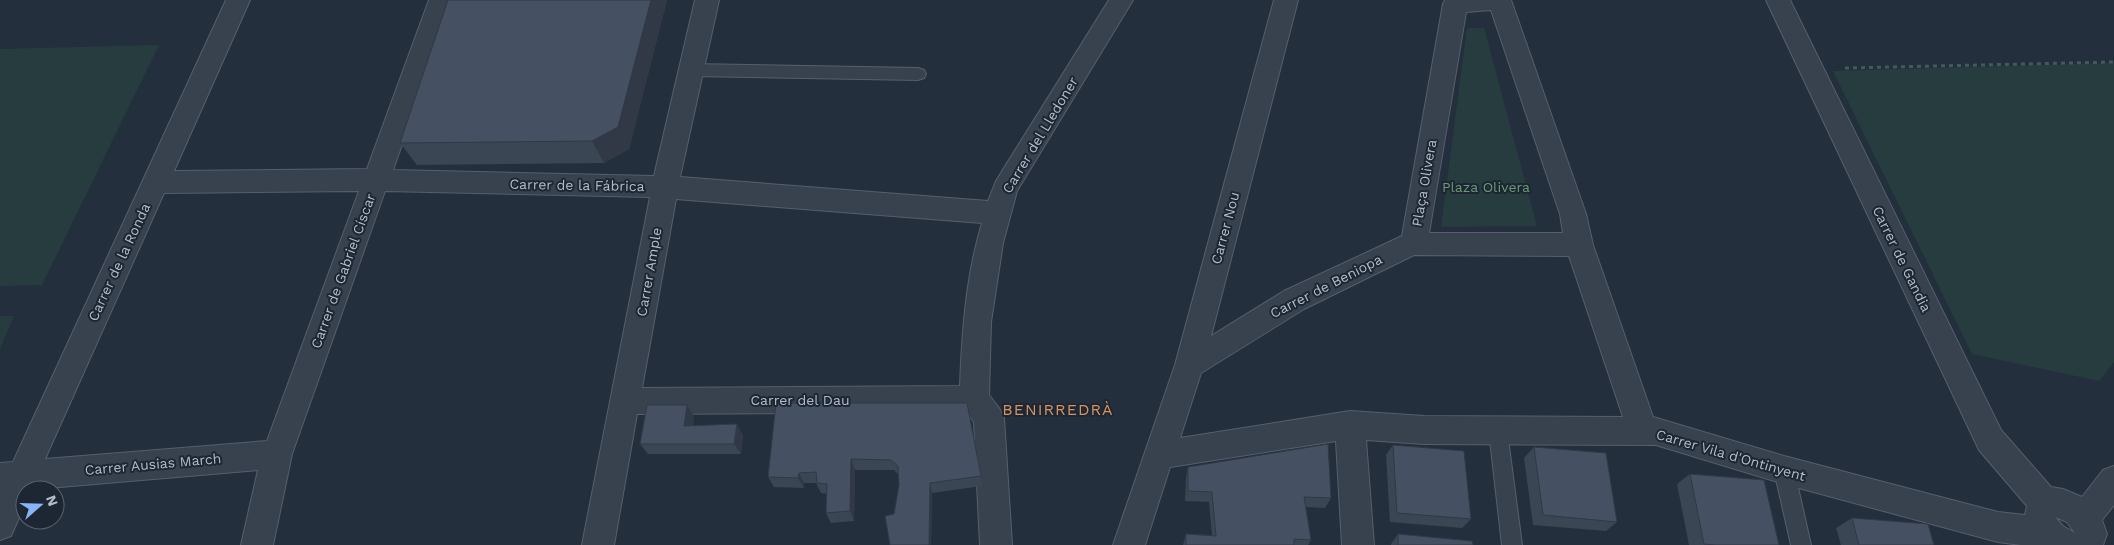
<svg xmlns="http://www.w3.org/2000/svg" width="2114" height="545" font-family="'Work Sans',sans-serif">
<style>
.green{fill:#263c3f}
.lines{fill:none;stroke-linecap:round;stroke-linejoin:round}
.lane-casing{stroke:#565f6c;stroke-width:2}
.street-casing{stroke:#565f6c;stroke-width:2}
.path{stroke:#44595c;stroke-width:3;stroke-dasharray:4 4;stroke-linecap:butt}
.lane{fill:#38414e;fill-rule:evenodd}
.street{fill:#38414e;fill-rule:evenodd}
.wall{fill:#3b4654}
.shaded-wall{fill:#303945}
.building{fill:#455162;stroke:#303945}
.labels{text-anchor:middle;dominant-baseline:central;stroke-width:4;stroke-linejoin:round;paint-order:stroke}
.street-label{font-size:14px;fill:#b4bcc9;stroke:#1d2633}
.park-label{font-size:14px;fill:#6b9a76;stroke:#1d2633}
.quarter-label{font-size:16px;letter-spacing:1px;fill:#d59563;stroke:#1d2633}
</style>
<rect width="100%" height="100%" fill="#242f3e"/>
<path class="green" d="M1467 28H1484L1537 226 1441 227Z
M159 45 42 285 0 286V49Z
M2114 63V362L2099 381 1972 354 1833 71Z
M0 316H14L0 349Z"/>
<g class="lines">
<g class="lane-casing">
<path id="lane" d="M691 64 918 68 924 70 926 74 924 78 918 80 691 76 685 74 683 70 685 66Z
M1498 422 1505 425 1507 431 1522 545H1502L1489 431 1491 425Z
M1784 461 1791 464 1794 470 1811 545H1791L1774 470 1777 464Z"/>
</g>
<g class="street-casing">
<path id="street" d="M226 0H250L174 171 367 169 429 0H453L393 170 654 176 695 0H719L680 177 988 201 996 181 1109 0H1133L1017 191 1003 243 991 322 989 395 999 408 1004 418 1012 545H980L974 422 967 412 637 414 614 545H582L650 197 385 191 292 454 273 545H241L258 470 25 490V504L11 536 0 540V463L13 462ZM359 191 267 441 45 459 164 193ZM676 199 982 223C966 276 962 331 960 386L642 388Z
M1274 0H1298L1211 336 1284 291 1402 236 1443 4 1445 0H1511L1586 214 1593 245 1653 417 1784 456 1998 512 2025 515 2027 506 1979 450 1766 0H1790L2001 430 2051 487 2063 489 2082 497 2103 470 2114 466V505L2102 520 2107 534 2103 545H2021L1998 542 1784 484 1656 445 1424 444 1366 440 1374 545H1342L1336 441 1170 467 1145 545H1113L1175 365ZM1491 10 1560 214 1563 233H1429L1466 12ZM1414 255 1569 256 1623 417 1424 416 1350 411 1180 438 1201 373 1304 309ZM2055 517 2067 522 2075 533 2063 526Z"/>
</g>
<path class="path" d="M1845 68 2114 62"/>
<use href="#lane" class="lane"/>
<use href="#street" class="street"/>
</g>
<path class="wall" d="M448 0H667L629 149 604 163 417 165 400 143Z
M776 403 981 476 982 486 932 493 931 545H890L899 485 898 474 894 470H855L854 521 831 523 826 513 827 494 821 493 816 483H804V488L774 487 768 477Z
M694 416 693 425 743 435 741 454H648L640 444Z
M1393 445 1471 519 1462 528 1390 522 1386 455Z
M1534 447 1617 522 1606 531 1533 525 1524 458Z
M1188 467 1331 498 1325 508 1306 507 1311 540 1308 545H1183L1186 534 1212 535 1209 502 1185 501 1186 477Z
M1690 474 1779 545H1689L1677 484Z
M1852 518 1934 545H1841L1836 528Z
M1398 534 1473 545H1391V544Z"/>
<path class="shaded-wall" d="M651 0H667L629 149 604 163 592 141Z
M687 405 694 416 691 436 684 426Z
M737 424 743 435 741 454 734 444Z
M851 459 855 470 854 521 850 511Z
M799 473 804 483V488L798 478Z
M930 483 932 493 931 545H929Z"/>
<path class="building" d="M448 0H651L618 127 592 141 400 143Z
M776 403H967L981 476 930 483 929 545H890L885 516 894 514 899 485 898 466 891 460 851 459 850 511 826 513 827 484 817 483 816 472 799 473 798 478 768 477Z
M647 405H687L684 426 737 424 734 444H640Z
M1328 444 1331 498 1304 497 1311 540 1294 539V545H1186V534L1216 536 1212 492 1188 491V467Z
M1393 445 1464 451 1471 519 1397 513Z
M1534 447 1606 453 1617 522 1543 515Z
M1690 474 1764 480 1779 545H1716L1704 544Z
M1852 518 1928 524 1934 545H1859Z
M1398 534 1472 541 1473 545H1398Z"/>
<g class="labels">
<g class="street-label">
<text transform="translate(1040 135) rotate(-59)">Carrer del Lledoner</text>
<text transform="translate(1424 183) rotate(-80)">Plaça Olivera</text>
<text transform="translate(577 185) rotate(1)">Carrer de la Fábrica</text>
<text transform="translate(1225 228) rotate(-75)">Carrer Nou</text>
<text transform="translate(1902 259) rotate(64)">Carrer de Gandia</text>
<text transform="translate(119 262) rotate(-65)">Carrer de la Ronda</text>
<text transform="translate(343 271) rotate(-70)">Carrer de Gabriel Císcar</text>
<text transform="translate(649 272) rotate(-80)">Carrer Ample</text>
<text transform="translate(1326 286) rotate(-27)">Carrer de Beniopa</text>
<text x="800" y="400">Carrer del Dau</text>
<text transform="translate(1731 455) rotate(16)">Carrer Vila d'Ontinyent</text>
<text transform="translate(153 464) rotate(-5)">Carrer Ausias March</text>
</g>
<g class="park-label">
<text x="1486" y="187">Plaza Olivera</text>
</g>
<g class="quarter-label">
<text x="1058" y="409">BENIRREDRÀ</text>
</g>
</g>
<g transform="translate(40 505) rotate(70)"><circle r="24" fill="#1d2633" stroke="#59626f"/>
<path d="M0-4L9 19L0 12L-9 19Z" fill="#8ab4f8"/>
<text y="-8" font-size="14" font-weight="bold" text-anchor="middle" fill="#b4bcc9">N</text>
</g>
</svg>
